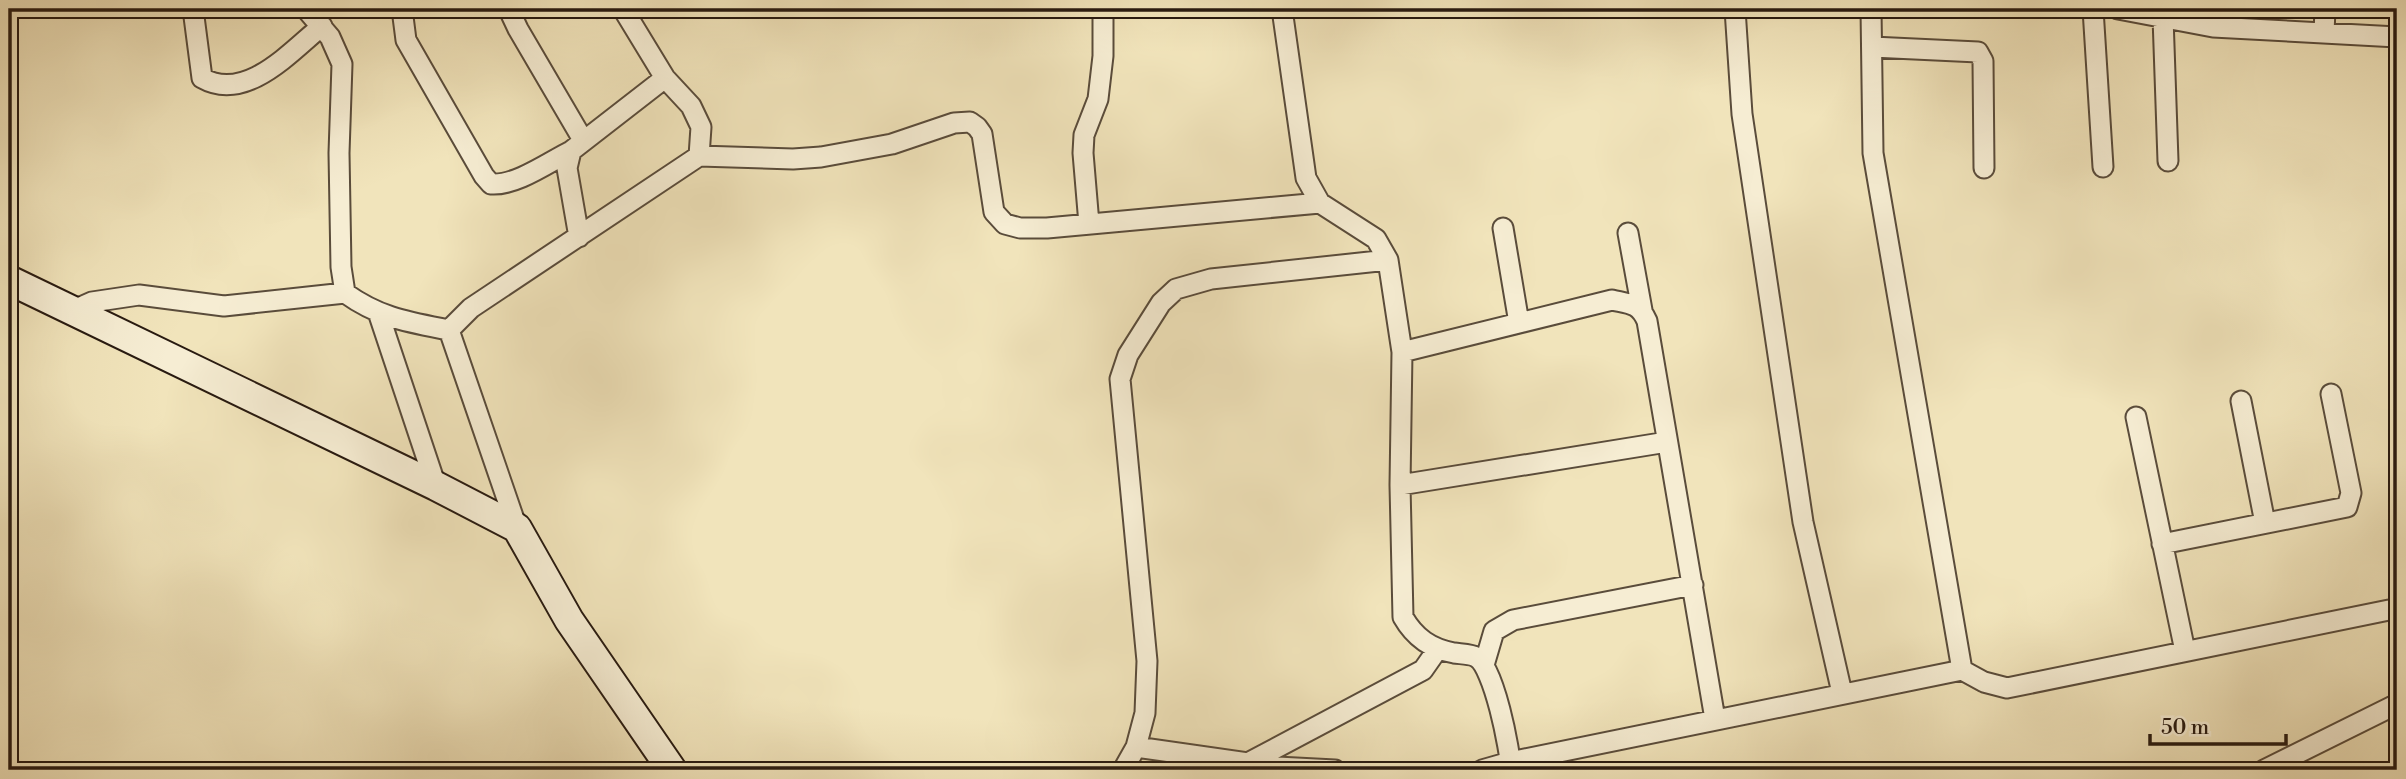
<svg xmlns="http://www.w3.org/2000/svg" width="2406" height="779" font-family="'Libre Bodoni',serif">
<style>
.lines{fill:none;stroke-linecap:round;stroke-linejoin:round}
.street-casing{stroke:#5a4c3b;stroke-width:23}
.secondary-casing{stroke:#281a10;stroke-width:32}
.street{stroke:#f6edd3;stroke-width:19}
.secondary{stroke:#f6edd3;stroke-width:28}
</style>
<rect width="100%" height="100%" fill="#f1e4bb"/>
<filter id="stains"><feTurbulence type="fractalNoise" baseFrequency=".00286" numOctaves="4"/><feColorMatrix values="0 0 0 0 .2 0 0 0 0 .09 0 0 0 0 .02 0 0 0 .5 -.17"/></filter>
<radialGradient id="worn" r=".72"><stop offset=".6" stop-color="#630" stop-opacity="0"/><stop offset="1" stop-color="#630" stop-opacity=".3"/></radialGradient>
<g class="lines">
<g class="street-casing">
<path id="street" d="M193 9 202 78C246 103 290 52 322 26
M306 9 330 37 342 64 339 153 341 267 345 293C380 318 408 322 449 330L517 528
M402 9 406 40 484 176 491 184C516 186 549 162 571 151
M511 9 510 12 518 29 583 140
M623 9 665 78 691 106 701 127 699 156
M1735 9 1742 114 1803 522 1842 693
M2093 9 2103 167
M2118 9 2213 27 2397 37
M2163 17 2168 161
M2324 33 2325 9
M1872 47 1978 52 1983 61 1984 168
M1089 224 1083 153 1084 135 1098 99 1103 56V9
M1503 228 1519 323
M1628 233 1642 310
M579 237 567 168 571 151 665 78
M1388 260 1402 352 1400 485 1403 617C1415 638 1431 649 1454 653 1461 654 1471 654 1476 657 1494 666 1510 750 1511 770
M74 310 92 302 139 295 224 306 345 293
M378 312 436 486
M449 330 471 308 699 156 793 159 821 157 892 144 954 123 970 122 977 127 982 134 994 212 1005 224 1020 228H1047L1320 203
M1402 352 1612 300C1630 304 1639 303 1647 321L1715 719
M2241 401 2265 523
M2136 417 2185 651
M1400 485 1667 442
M2162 544 2347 507 2351 493 2331 394
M1484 665 1494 631 1513 620 1693 585
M1962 670 1984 682 2007 688 2389 610
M1136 747 1277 767 1335 770
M1248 763 1423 670 1437 650
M1123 770 1136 747 1145 713 1147 661 1120 379 1128 355 1161 303 1176 289 1211 279 1388 260 1376 239 1320 203 1306 178 1282 9
M1482 770 1510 762 1962 670 1873 153 1871 9
M2264 770 2397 704"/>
</g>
<g class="secondary-casing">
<path id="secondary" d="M9 280 436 486 517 528 569 620 672 770"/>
</g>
<use href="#street" class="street"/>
<use href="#secondary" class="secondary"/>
</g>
<rect width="2406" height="779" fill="none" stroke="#f1e4bb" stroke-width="35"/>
<rect x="10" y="10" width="2385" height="758" fill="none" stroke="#281a10" stroke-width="3.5"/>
<rect x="18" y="18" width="2371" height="744" fill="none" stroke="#281a10" stroke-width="2"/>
<path d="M2150 734v10h136v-10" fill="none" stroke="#281a10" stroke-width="3.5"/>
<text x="2161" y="734" font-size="21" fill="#281a10" stroke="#f6edd3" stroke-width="5" paint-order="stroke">50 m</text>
<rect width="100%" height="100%" filter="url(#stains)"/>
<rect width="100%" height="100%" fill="url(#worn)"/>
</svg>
